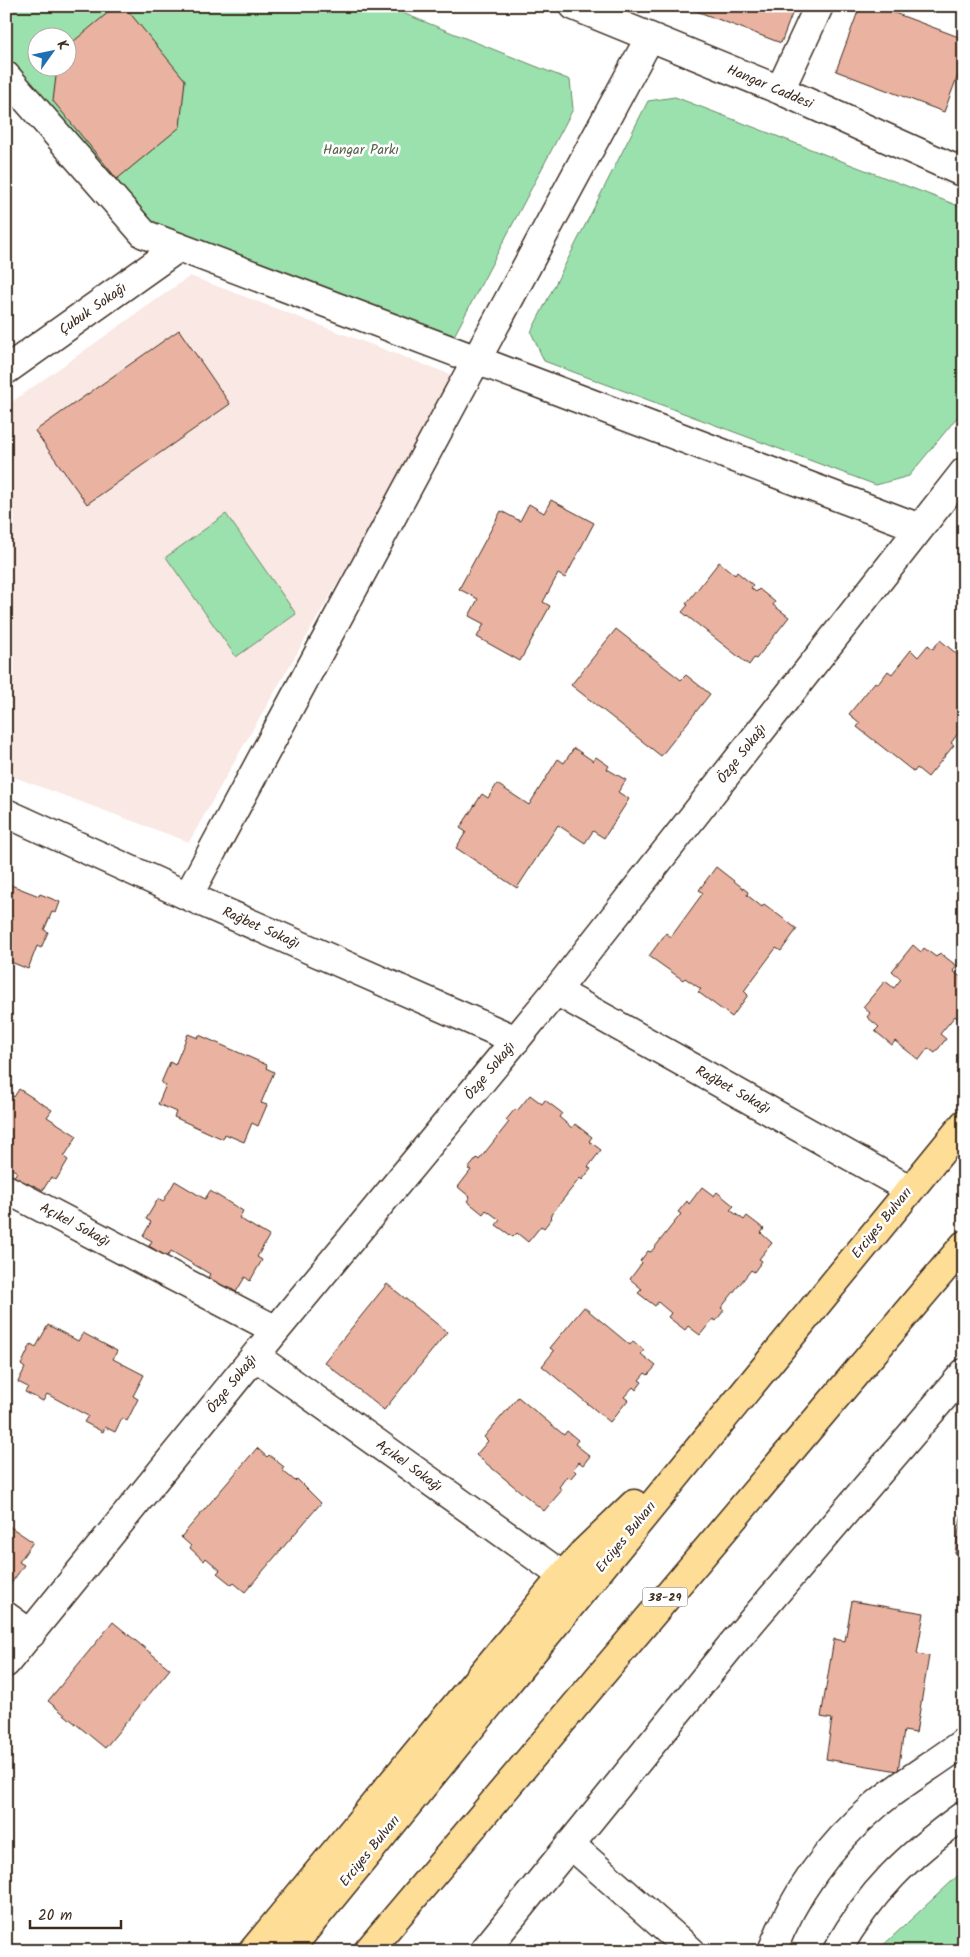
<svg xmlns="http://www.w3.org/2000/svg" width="970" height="1957" font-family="Kalam,sans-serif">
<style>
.built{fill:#f9e8e3}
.green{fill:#9be1ae;stroke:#6b8666;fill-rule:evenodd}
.building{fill:#eab3a1;stroke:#3b2a1e}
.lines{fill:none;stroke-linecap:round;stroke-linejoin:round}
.minor-casing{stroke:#3b2a1e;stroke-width:31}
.highway-casing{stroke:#3b2a1e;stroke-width:31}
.minor{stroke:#fff;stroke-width:28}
.highway{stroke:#fedd96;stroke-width:28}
.labels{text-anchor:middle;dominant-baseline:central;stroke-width:5;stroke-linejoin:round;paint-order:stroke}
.shield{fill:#fff;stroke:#766a62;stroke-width:1}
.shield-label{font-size:12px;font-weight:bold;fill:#3b2a1e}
.street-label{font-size:14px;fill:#3b2a1e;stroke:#fff}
.park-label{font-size:14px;fill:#586149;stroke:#fff}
</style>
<rect width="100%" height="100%" fill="#fff"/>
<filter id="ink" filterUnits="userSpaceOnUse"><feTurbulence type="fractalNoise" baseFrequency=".02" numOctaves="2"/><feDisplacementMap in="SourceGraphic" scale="10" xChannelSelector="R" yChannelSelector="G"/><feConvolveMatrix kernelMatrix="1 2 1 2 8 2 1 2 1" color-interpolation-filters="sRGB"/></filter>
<g filter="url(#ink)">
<path class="built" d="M190 276 457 377 249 736 189 842 6 774V406Z"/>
<path class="green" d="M6 6H385L570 80 573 109 454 336 151 224 6 62ZM38 38H68V68H38Z
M675 97 964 208V409L909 476 876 485 544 361 531 332 648 101Z
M226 514 296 614 236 657 166 557Z
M964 1870V1951H877Z"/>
<path class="building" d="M116 6H124L185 80 180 127 117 179 53 101 57 68H68V46Z
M683 6H795L781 43Z
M860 6H876L964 39V59L944 112 836 71Z
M179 330 230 404 87 504 35 431Z
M551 500 594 523 565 578 558 574 543 602 550 606 520 661 477 637 484 624 469 616 478 599 459 589 501 511 520 521 529 504 544 513Z
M719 562 735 575 737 572 753 585 751 588 756 592 759 589 775 602 773 605 789 617 756 659 754 658 749 665 682 612 688 605 686 604Z
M616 629 681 680 686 675 710 694 661 756 571 685Z
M940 640 964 660V719L958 727 961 729 951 743 954 745 928 777 917 768 914 772 857 727 860 723 849 714 875 682 878 684 888 671 892 674 911 650 918 657 928 645 933 649Z
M574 748 593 761 596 757 609 766 607 769 626 780 618 792 629 799 604 838 593 831 585 843 558 825 517 888 456 848 466 832 460 828 482 794 488 798 497 784 529 805 558 759 564 763Z
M716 867 748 892 747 895 762 907 764 904 797 929 781 951 776 948 744 991 748 995 732 1017 698 992 701 989 685 978 683 980 649 956 666 933 671 937 703 893 699 890Z
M6 883 39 896 40 894 60 902 56 913 52 912 44 930 48 932 41 948 37 946 28 969 6 960Z
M913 945 921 952 924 948 936 957 940 953 957 966 953 971 964 980V1017L961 1021 955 1016 940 1034 946 1039 935 1053 928 1048 919 1060 895 1041 892 1045 875 1031 879 1027 867 1017 870 1013 863 1007 885 981 894 988 901 979 892 971Z
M188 1034 198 1038 199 1035 267 1065 266 1068 274 1072 261 1103 267 1105 258 1126 252 1123 244 1142 225 1134 223 1139 174 1117 176 1112 158 1104 166 1085 161 1083 170 1062 175 1065Z
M19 1089 52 1110 47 1117 77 1136 64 1157 68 1160 56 1180 51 1177 43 1190 33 1185 30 1189 13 1178 17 1172 6 1165V1092L14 1097Z
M530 1095 542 1104 545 1100 562 1113 559 1117 572 1128 575 1124 592 1137 589 1141 601 1150 588 1167 591 1169 582 1180 580 1178 550 1216 552 1218 544 1228 541 1226 528 1242 517 1233 513 1237 496 1225 500 1220 486 1210 483 1214 467 1201 470 1197 458 1187 471 1170 468 1169 477 1158 479 1160 509 1122 506 1120 515 1109 517 1111Z
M175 1181 205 1199 210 1191 243 1211 239 1218 269 1236 257 1257 262 1260 250 1281 245 1277 236 1292 227 1286 224 1291 207 1280 210 1274 171 1251 167 1257 149 1246 152 1241 143 1236 151 1222 146 1219 158 1199 163 1202Z
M702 1187 714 1196 717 1192 734 1206 730 1210 744 1220 747 1216 764 1229 761 1233 772 1243 759 1259 762 1261 754 1272 751 1270 721 1308 724 1310 716 1321 713 1319 700 1335 688 1326 685 1330 668 1317 671 1313 658 1302 655 1306 638 1293 642 1289 630 1279 642 1263 640 1261 648 1251 651 1252 681 1214 678 1212 687 1201 689 1204Z
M387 1284 447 1332 384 1410 324 1362Z
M584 1307 630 1345 633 1341 644 1350 641 1354 656 1366 648 1375 645 1373 639 1380 642 1382 636 1390 633 1387 624 1397 628 1400 610 1422 542 1366 554 1351 550 1348Z
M48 1325 78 1341 83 1333 117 1351 113 1359 144 1375 133 1396 138 1399 127 1421 122 1418 115 1432 105 1427 103 1432 84 1422 88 1416 47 1394 43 1401 25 1392 28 1387 18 1382 25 1368 21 1365 31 1344 36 1347Z
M518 1397 564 1435 567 1431 578 1440 575 1444 590 1456 583 1465 579 1462 573 1469 576 1472 570 1479 567 1476 559 1487 562 1490 544 1511 476 1455 488 1441 484 1437Z
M257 1448 267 1457 269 1455 284 1467 282 1470 295 1481 297 1479 321 1503 245 1592 234 1583 232 1585 217 1573 220 1570 206 1558 204 1561 190 1548 191 1546 181 1537Z
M964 1500V1554L955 1553Z
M6 1524 33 1542 19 1562 24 1565 10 1585 6 1582Z
M964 1572V1595H960Z
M852 1601 924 1613 917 1654 929 1656 916 1733 904 1731 898 1771 826 1759 832 1719 821 1717 834 1639 845 1641Z
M113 1622 170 1669 105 1748 48 1701Z"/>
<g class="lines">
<g class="minor-casing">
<path id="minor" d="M574 6 780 90 964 173
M6 76 144 234 920 528
M780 90 819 6
M6 370 179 247
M6 813 188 896 516 1040
M188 896 650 37
M556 991 909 1189
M6 1189 276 1330
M255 1356 563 1576
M6 1616 31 1634
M6 1663 276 1330 556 991 964 472
M570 1844 691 1951
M484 1951 734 1642 964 1373
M772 1951C794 1894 830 1844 876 1805 903 1782 935 1764 964 1742
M837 1951C870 1891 909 1855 964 1815"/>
</g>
<g class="highway-casing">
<path id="highway" d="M253 1951 563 1576 582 1554 634 1504
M288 1951 964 1124
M368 1951 964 1245"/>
</g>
<use href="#minor" class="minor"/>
<use href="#highway" class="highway"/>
</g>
</g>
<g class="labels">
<rect class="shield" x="642.5" y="1587.5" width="45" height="19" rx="4"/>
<g class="shield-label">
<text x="665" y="1597">38-29</text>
</g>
<g class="street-label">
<text transform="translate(770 87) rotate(23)">Hangar Caddesi</text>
<text transform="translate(93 309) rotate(-35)">Çubuk Sokağı</text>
<text transform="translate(742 754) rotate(-52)">Özge Sokağı</text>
<text transform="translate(261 928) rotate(24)">Rağbet Sokağı</text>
<text transform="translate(490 1071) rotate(-50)">Özge Sokağı</text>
<text transform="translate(733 1090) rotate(29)">Rağbet Sokağı</text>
<text transform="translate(882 1223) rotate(-51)">Erciyes Bulvarı</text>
<text transform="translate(75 1225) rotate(28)">Açıkel Sokağı</text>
<text transform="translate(232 1384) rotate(-51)">Özge Sokağı</text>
<text transform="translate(409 1466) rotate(36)">Açıkel Sokağı</text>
<text transform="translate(626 1537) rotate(-51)">Erciyes Bulvarı</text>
<text transform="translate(370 1851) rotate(-51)">Erciyes Bulvarı</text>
</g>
<g class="park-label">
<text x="361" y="150">Hangar Parkı</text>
</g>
</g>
<rect width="970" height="1957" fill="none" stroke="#fff" stroke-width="25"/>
<rect x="12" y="12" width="945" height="1932" fill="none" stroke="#3b2a1e" stroke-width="2" filter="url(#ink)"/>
<g transform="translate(52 52) rotate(57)"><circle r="24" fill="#ffffff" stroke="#b1aaa5"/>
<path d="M0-4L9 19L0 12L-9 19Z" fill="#1f6fb2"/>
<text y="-8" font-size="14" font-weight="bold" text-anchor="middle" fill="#3b2a1e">K</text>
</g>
<path d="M30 1920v8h91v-8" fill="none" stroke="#3b2a1e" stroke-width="2.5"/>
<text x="38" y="1920" font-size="15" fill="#3b2a1e" stroke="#ffffff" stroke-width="4" paint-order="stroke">20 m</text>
</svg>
